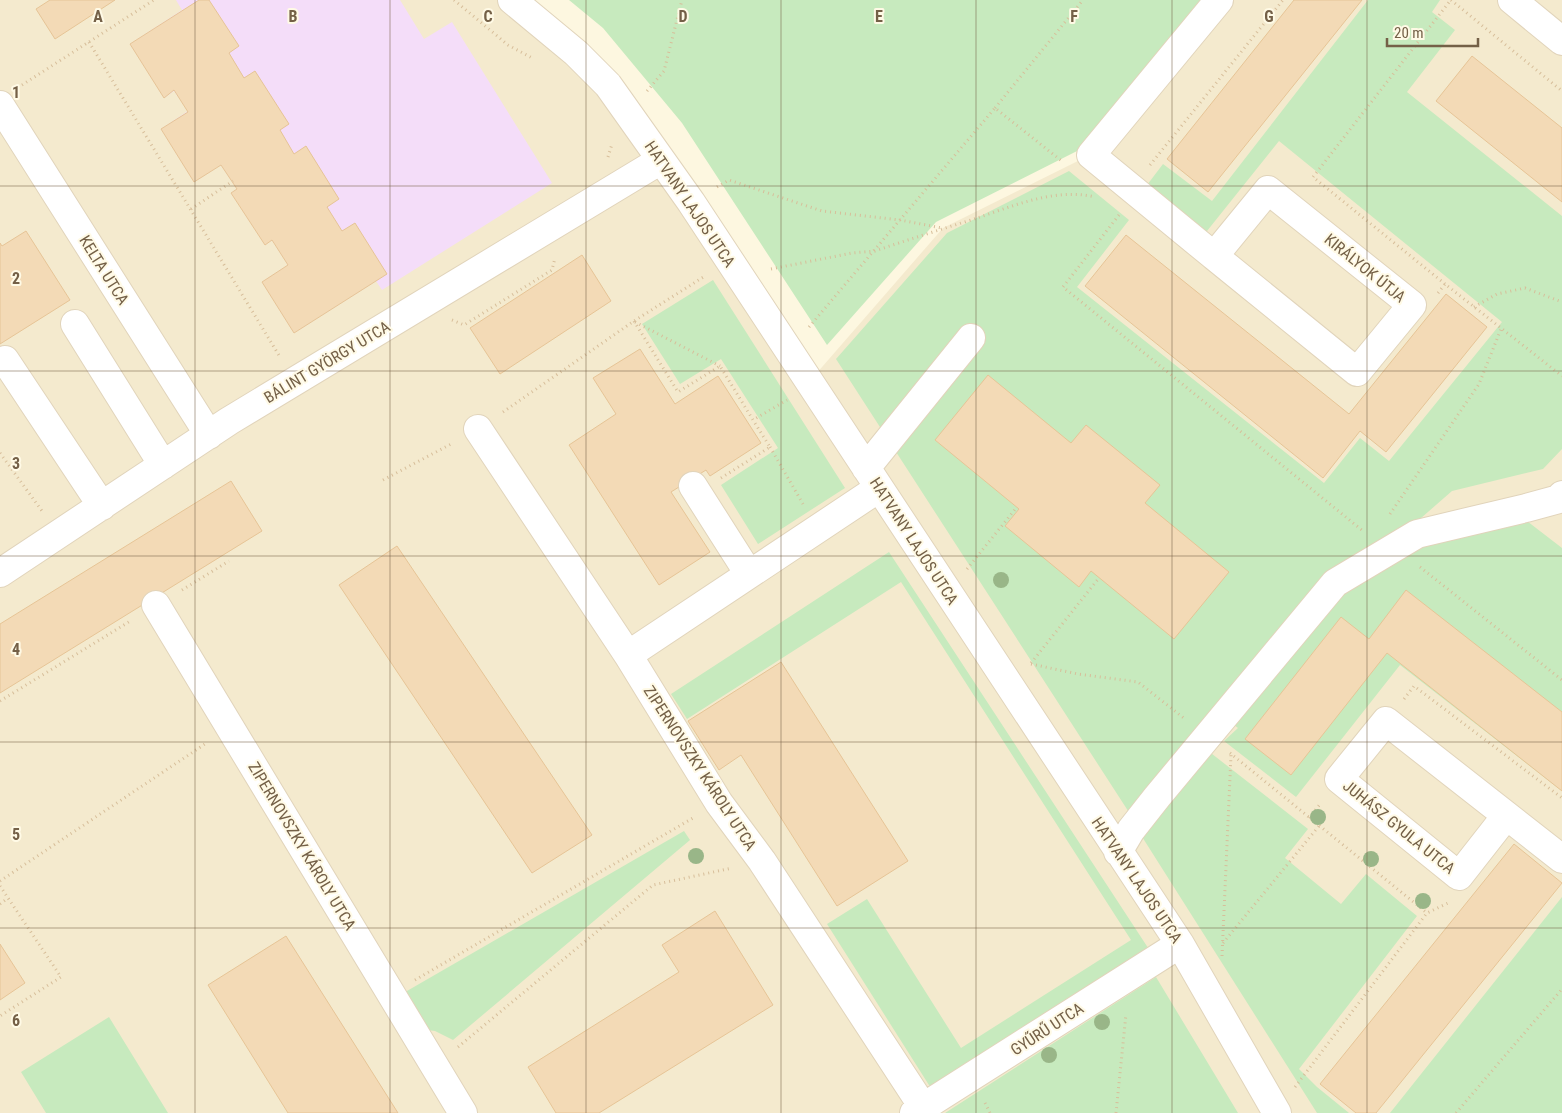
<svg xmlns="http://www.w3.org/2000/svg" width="1562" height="1113" font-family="'Roboto Condensed',sans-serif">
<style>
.residential{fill:#f4eace}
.education{fill:#f4ddf9}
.green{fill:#c7eabe}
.building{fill:#f3dab6;stroke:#e6c496}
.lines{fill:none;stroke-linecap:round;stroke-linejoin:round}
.minor-casing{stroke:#e1d4bb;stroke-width:30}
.path{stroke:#d7be9a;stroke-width:3;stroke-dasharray:1 4;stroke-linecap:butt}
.minor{stroke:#fff;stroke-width:28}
.tree{fill:#99b688}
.grid{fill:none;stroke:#746047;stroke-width:1;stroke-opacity:0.55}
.labels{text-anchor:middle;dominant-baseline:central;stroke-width:4;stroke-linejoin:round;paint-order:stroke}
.street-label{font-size:16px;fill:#746047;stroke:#fffae6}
.grid-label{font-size:16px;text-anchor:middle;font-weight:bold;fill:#746047;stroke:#fffae6;stroke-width:4;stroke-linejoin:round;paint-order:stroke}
</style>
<rect width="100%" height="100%" fill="#fdf7e0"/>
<path class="residential" d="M0 0H498L570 59 657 138 809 382 943 228 1090 155 1216 0H1562V1113H0Z"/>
<path class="education" d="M176 0H400L424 39 452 22 552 183 382 290 376 281 294 333 262 282 288 265 272 240 265 245 231 193 237 189 221 165 194 182 161 129 188 111 174 91 164 98 130 44 182 10Z"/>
<path class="green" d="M569 0H1203L1083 148 936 222 827 345 682 123 603 28Z
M1368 0H1440L1432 12 1455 30 1407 92 1562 216V449L1543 469 1452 491 1389 546 1330 578 1132 817 836 359 947 233 1069 171 1129 220 1077 287 1324 483 1360 438 1389 461 1502 322 1279 141 1203 236 1144 189 1163 164 1212 201Z
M713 280 845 488 758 544 721 485 778 448 721 359 680 384 642 324Z
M1523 518 1562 548V791L1400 665 1296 797 1224 741 1238 728 1230 722 1339 588 1422 539Z
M889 552 1156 960 934 1093 827 924 867 899 961 1048 1131 940 901 582 687 719 671 694Z
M1207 750 1308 829 1285 858 1341 904 1366 874 1417 916 1299 1069 1317 1087 1349 1113H1317L1139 832Z
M684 831 690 840 453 1040 435 1031 420 1029 400 995Z
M1562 897V1113H1390Z
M1156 977 1238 1113H945Z
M109 1017 168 1113H46L21 1072Z"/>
<path class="building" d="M50 0H115L55 39 36 9Z
M199 0H209L239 46 229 53 244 78 255 71 289 124 280 130 294 154 306 146 339 199 327 207 342 231 355 223 387 274 294 333 262 282 288 265 272 240 265 245 231 193 237 189 221 165 194 182 161 129 188 112 174 90 164 98 130 44Z
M1294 0H1362L1208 192 1167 159Z
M1472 56 1562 128V202L1436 101Z
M26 231 70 300 0 344V243L2 246Z
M1126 235 1349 414 1446 294 1487 327 1386 452 1360 431 1323 478 1085 286Z
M582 255 611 301 500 374 470 328Z
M640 349 675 404 718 376 761 443 710 476 706 470 671 492 710 552 659 585 569 445 616 414 593 378Z
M988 375 1071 443 1086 425 1160 485 1145 503 1229 572 1174 639 1091 571 1079 587 1005 526 1019 509 935 440Z
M231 481 262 531 0 693V624Z
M397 546 592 835 532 873 339 585Z
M1406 590 1562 712V791L1387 653 1291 775 1245 739 1341 617 1369 639Z
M781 662 908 861 837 906 741 755 719 770 688 721Z
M1514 844 1562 883 1376 1113H1356L1320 1084Z
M715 911 773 1005 599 1113H556L528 1067 679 972 662 945Z
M286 936 398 1113H288L208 985Z
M0 944 25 983 0 1000Z"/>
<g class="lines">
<g class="minor-casing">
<path id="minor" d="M512 0 576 53 608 85 691 202 1180 944 1277 1113
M1512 0 1562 41
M0 105 209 435
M1214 256 1357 372 1412 305 1268 190 1214 256 1091 155 1219 0
M75 324 163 465
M5 360 102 506
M478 429 628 655 719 803 762 861 923 1107
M866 468 971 338
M693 486 749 574
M0 573 229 421 661 160
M156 605 463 1113
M628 655 879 488
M1506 816 1459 876 1339 779 1386 721 1562 859
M1118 852 1131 830 1157 797 1335 583 1417 534 1526 508 1559 499 1562 495
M914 1113 1180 944"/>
</g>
<path class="path" d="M454 0 508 45 534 59
M1451 0 1562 91
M89 42 280 357
M22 85 154 0
M647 91 664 71 682 0
M995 108 1083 0
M608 157 612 144
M1150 165 1283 0
M717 187 729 180 822 211 900 220 942 228
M191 209 233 181
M1119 215 1063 287 1363 531
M771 269 852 253 875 251C907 240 939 230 971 220 1009 208 1053 187 1095 197
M1445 284 1313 177 1450 1
M1438 293 1445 284 1562 376
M1474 307 1497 294 1525 288 1562 302
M452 320 464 325 552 270 555 258
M634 321 678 392 720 366 753 420 787 400
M635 322 720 366
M809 327 995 108 1063 162
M503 412 634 321 705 276
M770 447 803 504
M0 453 42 511
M721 478 770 447 753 420
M383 480 453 443
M1390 514 1479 384 1501 329
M1420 567 1562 680
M967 569 1017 507
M182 590 229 561
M1031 663 1099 578
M1031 664 1078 674 1138 682 1185 719
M1404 699 1414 686 1562 798
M0 701 132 620
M1230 753 1427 913
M1309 818 1321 803
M0 881 205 744
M0 886 61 977 0 1016
M0 904 8 898
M1223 943 1319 826
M1222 956 1231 755
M415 980 693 818
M458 1047 653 885 732 868
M1295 1087 1427 913 1448 903
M985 1103 990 1113
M1116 1113 1126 1014
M1456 1113 1562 989"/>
<use href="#minor" class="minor"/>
</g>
<g class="tree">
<circle cx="1001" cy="580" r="8"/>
<circle cx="1318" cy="817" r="8"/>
<circle cx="696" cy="856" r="8"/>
<circle cx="1371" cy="859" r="8"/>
<circle cx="1423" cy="901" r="8"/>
<circle cx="1102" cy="1022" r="8"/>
<circle cx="1049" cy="1055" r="8"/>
</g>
<path class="grid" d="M195 0V1113M390 0V1113M586 0V1113M781 0V1113M976 0V1113M1172 0V1113M1367 0V1113M0 186H1562M0 371H1562M0 556H1562M0 742H1562M0 928H1562"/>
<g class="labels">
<g class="street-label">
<text transform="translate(690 204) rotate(56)">HATVANY LAJOS UTCA</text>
<text transform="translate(1365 268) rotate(39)">KIRÁLYOK ÚTJA</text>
<text transform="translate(104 270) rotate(58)">KELTA UTCA</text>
<text transform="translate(327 362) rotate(-31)">BÁLINT GYÖRGY UTCA</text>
<text transform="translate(914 541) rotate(57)">HATVANY LAJOS UTCA</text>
<text transform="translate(700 768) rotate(57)">ZIPERNOVSZKY KÁROLY UTCA</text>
<text transform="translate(1399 827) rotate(39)">JUHÁSZ GYULA UTCA</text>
<text transform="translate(302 846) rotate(59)">ZIPERNOVSZKY KÁROLY UTCA</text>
<text transform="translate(1137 880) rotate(56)">HATVANY LAJOS UTCA</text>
<text transform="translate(1047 1029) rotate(-33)">GYŰRŰ UTCA</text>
</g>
</g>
<g class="grid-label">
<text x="98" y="22">A</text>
<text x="293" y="22">B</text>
<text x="488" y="22">C</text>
<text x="683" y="22">D</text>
<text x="879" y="22">E</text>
<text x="1074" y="22">F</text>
<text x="1269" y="22">G</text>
<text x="16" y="98">1</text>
<text x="16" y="284">2</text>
<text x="16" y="469">3</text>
<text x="16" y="655">4</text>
<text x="16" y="840">5</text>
<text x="16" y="1026">6</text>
</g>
<path d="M1387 38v8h91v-8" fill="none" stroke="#746047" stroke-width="2.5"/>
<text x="1394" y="38" font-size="15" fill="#746047" stroke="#fffae6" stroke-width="4" paint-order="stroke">20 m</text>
</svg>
